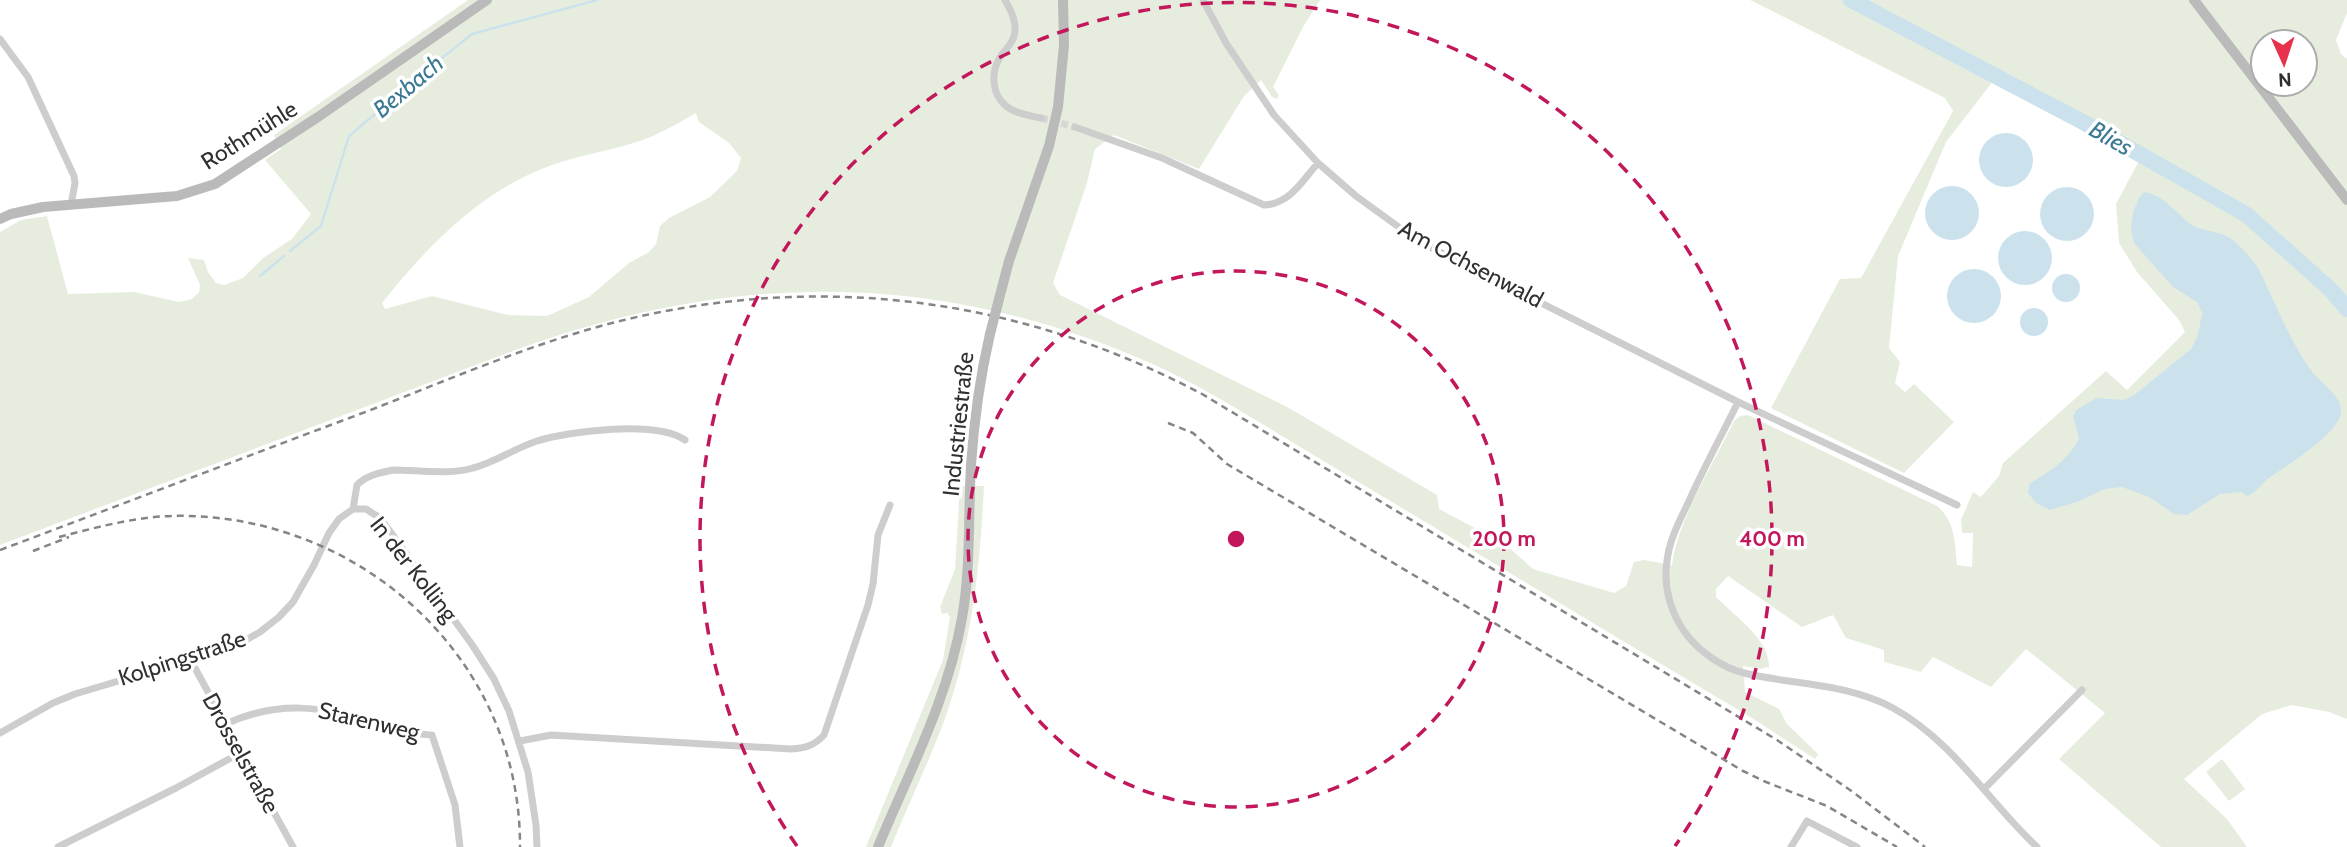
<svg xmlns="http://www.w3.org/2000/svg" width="2347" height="847" font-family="Cabin,sans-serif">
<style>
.green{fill:#e7edde;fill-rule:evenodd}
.water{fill:#cbe2ed}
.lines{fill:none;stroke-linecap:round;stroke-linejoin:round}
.stream{stroke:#cbe2ed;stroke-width:2.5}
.river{stroke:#cbe2ed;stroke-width:16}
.street-tunnel{stroke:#d6d6d6;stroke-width:7;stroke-dasharray:7 3.5;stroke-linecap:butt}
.street{stroke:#cdcdcd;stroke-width:7}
.secondary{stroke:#bababa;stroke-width:10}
.rail{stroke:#858585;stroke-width:2.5;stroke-dasharray:7 5;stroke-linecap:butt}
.secondary-bridge{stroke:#bababa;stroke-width:10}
.ring{fill:none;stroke:#c2185b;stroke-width:3.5;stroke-dasharray:12 9}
.labels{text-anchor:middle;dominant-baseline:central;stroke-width:7;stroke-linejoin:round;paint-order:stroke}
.street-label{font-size:23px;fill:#303030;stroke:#fff}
.water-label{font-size:24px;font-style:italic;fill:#3c7994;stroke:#fff}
.centre{fill:#c2185b;stroke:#fff;stroke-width:3.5}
.ring-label{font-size:21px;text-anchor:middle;font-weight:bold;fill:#c2185b;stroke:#fff;stroke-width:7;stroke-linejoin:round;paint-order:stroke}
</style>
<rect width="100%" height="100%" fill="#fff"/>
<path class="green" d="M468 0H1320L1303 27 1273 87 1279 95 1277 99 1272 97 1261 80 1244 96 1199 169 1114 135 1095 149 1087 183 1053 283 1060 295 1289 408 1437 495 1439 509 1505 544 1533 569 1614 593 1626 586 1634 562 1644 560 1672 565C1678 519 1714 463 1734 421L1740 416 1748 415 1937 506C1955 521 1955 542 1957 565L1972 567 1973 533H1962L1961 520 1973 492 1981 497 1999 476 2003 463 2106 371 2127 390 2185 332 2179 320 2137 272 2119 243 2116 204 2140 159 1994 80 1946 142 1898 256 1889 348 1900 362 1895 383 1905 392 1914 384 1954 422 1904 473 1771 408 1840 279 1861 278 1953 111 1945 98 1750 0H2347V13L2336 40 2341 54 2347 59V719L2329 712 2292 705 2262 714 2184 779 2227 819 2247 847H2161L2059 759 2105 713 2026 649 1991 687 1933 657 1921 672 1884 662V650L1846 638 1833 615 1802 627 1728 576 1716 589V597C1735 616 1770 640 1769 667L1760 669 1743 666 1745 692 1779 709 1787 724 1818 754 1815 759 1752 718C1631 647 1512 574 1392 502 1349 476 1307 451 1264 425 1229 404 1194 383 1157 366 942 270 739 270 518 349L0 545V232L21 220 47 216 68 294 134 292 179 302 192 299 199 292 200 285 188 258 204 260 208 272 216 283 224 285 243 278 263 258 292 239 311 214 265 160 281 149 274 135ZM2263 42H2305V84H2263ZM696 113 699 122 729 143 741 158 737 171 710 197 669 218 660 226 656 244 649 252 629 263 589 297 547 316 508 315 432 296 385 309 382 303C427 246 485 187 555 164 587 153 622 149 653 136 668 129 682 121 696 113Z
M960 486H984C980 566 973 636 947 713 931 758 909 802 891 847H866L943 660 950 617 947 613 942 614 940 607 955 569Z
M2222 759 2245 789 2229 801 2206 772Z"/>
<path class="water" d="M1979 160a27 27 0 1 1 54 0a27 27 0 1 1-54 0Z
M1925 213a27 27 0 1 1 54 0a27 27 0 1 1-54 0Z
M2040 214a27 27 0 1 1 54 0a27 27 0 1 1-54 0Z
M2144 192C2162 194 2176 212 2189 223 2200 232 2218 230 2230 238 2240 245 2249 256 2257 266 2275 301 2290 343 2314 374 2323 384 2343 398 2341 412 2339 435 2285 466 2268 479 2260 485 2256 493 2247 496L2241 492 2220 494 2187 515 2174 514 2149 497 2122 487 2105 489 2077 502 2050 510 2036 503 2028 493 2029 484C2050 471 2068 461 2079 438L2073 416 2076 410 2096 398 2123 400 2133 396 2191 349 2198 335 2202 313 2197 302 2173 287 2134 243 2131 229 2133 212 2139 198Z
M1998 258a27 27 0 1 1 54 0a27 27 0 1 1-54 0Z
M1947 296a27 27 0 1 1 54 0a27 27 0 1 1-54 0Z
M2052 288a14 14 0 1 1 28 0a14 14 0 1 1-28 0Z
M2020 322a14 14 0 1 1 28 0a14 14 0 1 1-28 0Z"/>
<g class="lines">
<path class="stream" d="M290 251 321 226 349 136 427 70 472 34 597 0
M260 276 284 256"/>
<path class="river" d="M1851 0 2083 122 2247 215 2331 290 2347 309"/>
<path class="street-tunnel" d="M1041 118 1075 127"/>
<path class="street" d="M1005 0C1011 10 1018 24 1014 36 1012 45 1003 51 999 59 991 73 992 94 1005 105 1013 113 1030 116 1041 118
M1203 0 1226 43 1274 115 1318 163 1356 196 1418 241 1738 402 1957 505
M0 39 28 77 74 176 75 183 71 205
M1075 127 1162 158 1264 205C1290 204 1302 181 1318 163
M1738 402C1722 435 1704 467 1689 501 1680 520 1669 540 1667 561 1663 587 1671 615 1687 635 1700 652 1723 668 1744 673 1793 685 1847 683 1893 708 1953 741 1988 801 2037 847
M353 509 357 485C366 475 380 473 393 470 417 470 450 475 473 468 496 462 515 448 537 441 570 431 656 420 685 440
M190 659 293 847
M224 725C278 699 323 707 379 722 397 727 414 735 432 735L455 805 460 847
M0 733 53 703 75 694 172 665 246 640 260 632 279 617 293 602 314 565 329 533 339 519 353 509H366L380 518 395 538 473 646 494 679 509 711 528 772 536 825 537 847
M520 741 551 735 791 749C805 748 814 746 824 735L868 605 873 584 878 535 890 505
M1985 788 2082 690
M58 847 176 788 240 753
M1791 847 1807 821 1857 847"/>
<path class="secondary" d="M2194 0 2347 200
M0 219 11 214 43 207 177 196 215 184 318 117 487 0
M999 299 1009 261 1049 146 1058 107 1064 45 1063 0
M878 847C909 772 948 699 962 618 971 568 968 516 971 465 974 420 980 377 990 334"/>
<path class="rail" d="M1168 423 1193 433 1227 464 1743 771 1766 782 1827 806 1897 847
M59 537C102 526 145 514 189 516 369 521 521 664 520 847
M0 550C123 504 245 457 368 411 448 380 528 345 612 323 815 271 1017 296 1202 394L1777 740 1853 792 1925 847
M33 551 69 537"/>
<path class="secondary-bridge" d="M990 334 999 299"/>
</g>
<g class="ring">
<circle cx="1236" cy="539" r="268"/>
<path d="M797 846A536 536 0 1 1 1675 846"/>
</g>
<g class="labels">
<g class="street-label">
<text transform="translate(249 135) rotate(-32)">Rothmühle</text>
<text transform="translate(1471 264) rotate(28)">Am Ochsenwald</text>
<text transform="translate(958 424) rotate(-84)">Industriestraße</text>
<text transform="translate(414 569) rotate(52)">In der Kolling</text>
<text transform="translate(182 658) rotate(-18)">Kolpingstraße</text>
<text transform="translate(369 721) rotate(13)">Starenweg</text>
<text transform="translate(241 753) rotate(61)">Drosselstraße</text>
</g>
<g class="water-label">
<text transform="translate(408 86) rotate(-40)">Bexbach</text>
<text transform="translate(2111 138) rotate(30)">Blies</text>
</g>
</g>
<circle cx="1236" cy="539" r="10" class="centre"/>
<g class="ring-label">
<text x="1504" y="546">200 m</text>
<text x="1772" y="546">400 m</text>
</g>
<g transform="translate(2284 63) rotate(177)"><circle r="33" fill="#ffffff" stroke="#acacac" stroke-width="2"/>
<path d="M0-5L12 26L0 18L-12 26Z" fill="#e7324d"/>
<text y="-10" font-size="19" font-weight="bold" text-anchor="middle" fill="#303030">N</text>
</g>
</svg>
